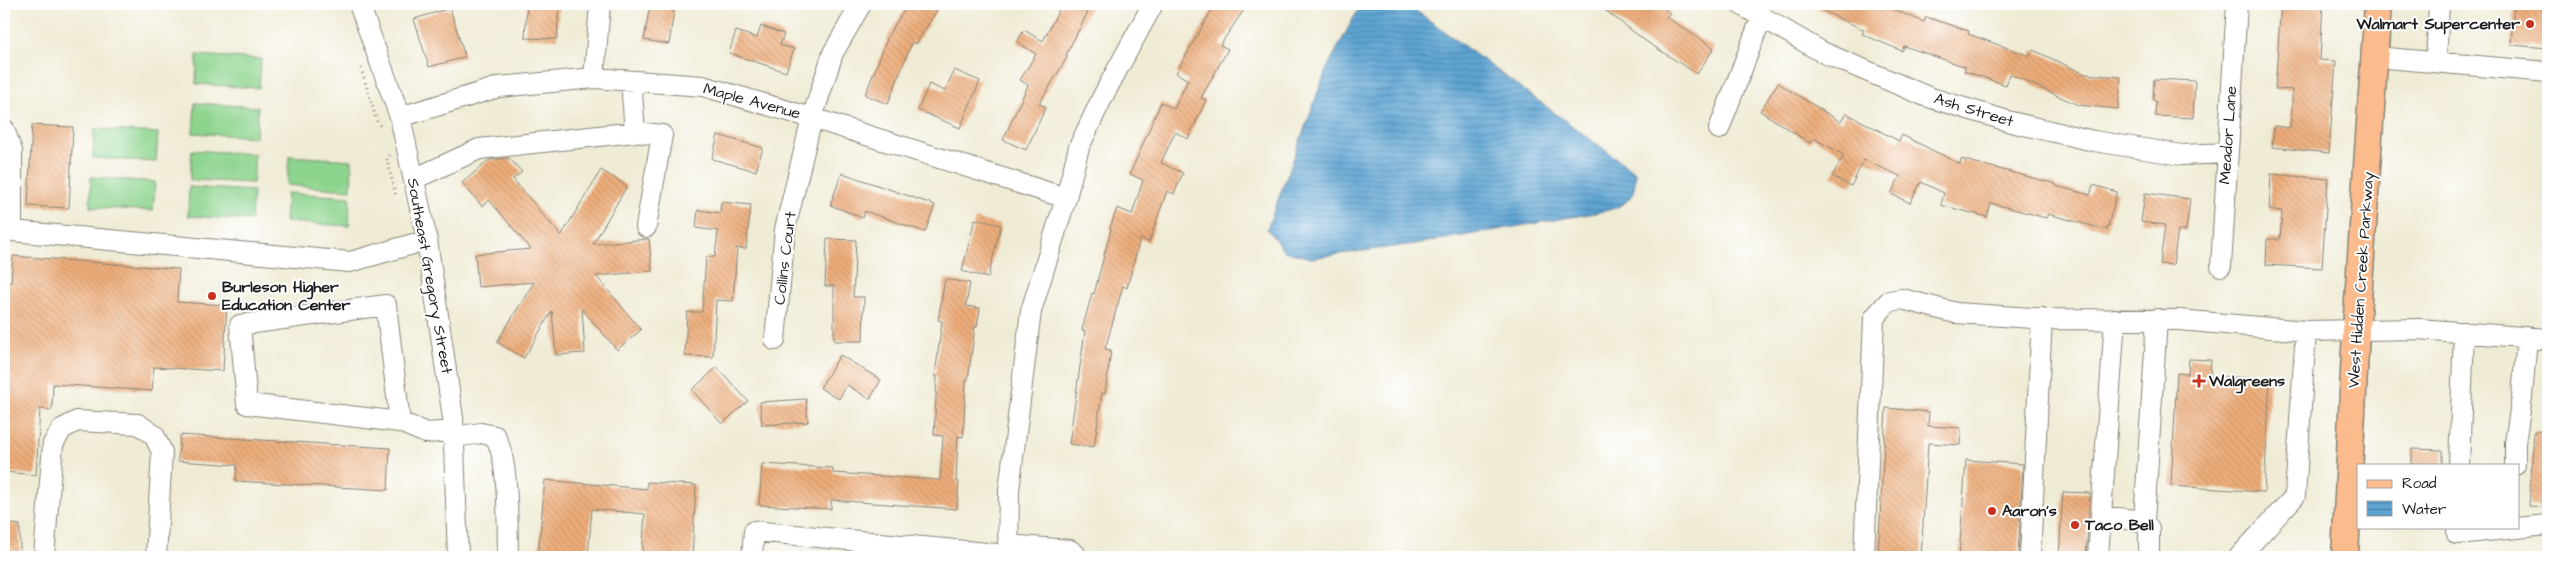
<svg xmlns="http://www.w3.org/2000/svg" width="2552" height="561" font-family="'Architects Daughter',sans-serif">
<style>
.pitch{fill:#8dd48e;stroke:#547855}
.water{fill:url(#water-rules);stroke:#3c6078}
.building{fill:url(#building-back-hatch)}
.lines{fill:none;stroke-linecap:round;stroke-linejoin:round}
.minor-casing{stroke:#868478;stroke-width:22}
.major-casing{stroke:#868478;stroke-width:29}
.path{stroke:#868478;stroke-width:3;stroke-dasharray:1 4;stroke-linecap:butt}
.minor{stroke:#fff;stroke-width:20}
.major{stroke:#fbbb8c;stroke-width:26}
.poi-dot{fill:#c8321e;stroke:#fff;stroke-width:2}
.labels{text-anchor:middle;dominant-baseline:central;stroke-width:4;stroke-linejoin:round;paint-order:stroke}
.poi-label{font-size:16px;font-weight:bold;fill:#1c1c1c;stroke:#fff;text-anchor:start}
.street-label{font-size:16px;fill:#1c1c1c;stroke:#fff}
</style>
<defs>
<pattern id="water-rules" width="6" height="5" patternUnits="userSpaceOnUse" patternTransform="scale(1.25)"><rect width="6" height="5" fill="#5da4d3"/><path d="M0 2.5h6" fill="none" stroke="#4c85aa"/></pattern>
<pattern id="building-back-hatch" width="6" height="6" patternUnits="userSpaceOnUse" patternTransform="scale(1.25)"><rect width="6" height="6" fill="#edad7a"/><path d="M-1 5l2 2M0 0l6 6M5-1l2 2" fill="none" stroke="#cb9469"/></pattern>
</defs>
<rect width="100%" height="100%" fill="#fff"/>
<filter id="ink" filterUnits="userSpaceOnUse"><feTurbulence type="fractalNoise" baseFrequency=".02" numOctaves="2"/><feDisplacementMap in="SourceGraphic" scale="10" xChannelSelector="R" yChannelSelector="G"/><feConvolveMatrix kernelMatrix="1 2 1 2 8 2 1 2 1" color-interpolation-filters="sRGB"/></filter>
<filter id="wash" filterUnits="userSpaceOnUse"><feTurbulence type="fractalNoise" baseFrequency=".0096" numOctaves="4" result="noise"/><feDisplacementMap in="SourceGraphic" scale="20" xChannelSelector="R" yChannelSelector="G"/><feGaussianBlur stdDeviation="1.12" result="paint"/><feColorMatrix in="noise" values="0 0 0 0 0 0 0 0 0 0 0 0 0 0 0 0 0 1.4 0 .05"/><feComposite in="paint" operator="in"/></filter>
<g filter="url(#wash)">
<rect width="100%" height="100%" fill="#efebd4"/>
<path class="pitch" d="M197 55 261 59 259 88 196 84Z
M195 103 258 107 256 137 193 133Z
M94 129 158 133 156 162 93 158Z
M192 150 255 154 253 183 190 180Z
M289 156 352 160 351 190 287 185Z
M91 177 155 182 153 211 90 207Z
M189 187 253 191 251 220 188 216Z
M287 193 350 197 349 226 285 222Z"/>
<path class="water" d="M1361 4H1407L1635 172C1637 199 1625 207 1600 212L1422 243 1311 258 1284 251 1267 229 1327 68Z"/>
<g id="blocks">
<path class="building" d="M527 4H559L557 39 525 38Z
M650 4H675L669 44 644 40Z
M908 4H941L916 44 912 42 888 104 865 95 889 34Z
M1062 4H1092L1066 55 1068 56 1039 104 1046 107 1026 150 1003 140 1028 85 1020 80 1036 54 1017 42 1024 30 1043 41Z
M1215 4H1248L1220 45 1228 49 1201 98 1206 100 1188 139 1175 132 1161 163 1183 173 1174 194 1167 191 1149 242 1140 239 1127 288 1123 286 1105 349 1111 350 1105 394 1102 393 1094 447 1069 444 1085 331 1082 330 1092 293 1094 294 1111 229 1110 228 1117 208 1132 214 1143 180 1130 174 1161 102 1174 109 1188 80 1176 73Z
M1597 4H1643L1650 9 1655 4H1658L1670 13 1666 17 1714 48 1697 74 1647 42Z
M1809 4H1880L1924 22 1926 17 1969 31 1968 34 2030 56 2033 50 2085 74 2121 77 2118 109 2078 105 2010 74 2006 85 1964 71 1966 67 1904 46 1902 51 1862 34 1864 30Z
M2281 4H2323L2320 60 2336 61 2329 153 2272 147 2274 126 2290 128 2292 109V90L2275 89Z
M2514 4H2548V48L2511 45Z
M450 8 465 57 429 67 414 19Z
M761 26 784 34 780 45 794 49 786 72 729 53 736 31 757 38Z
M954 70 980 81 960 128 918 110 929 84 945 91Z
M2154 79 2195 81 2193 118 2155 116 2156 101 2153 100Z
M1778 83 1841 122 1846 113 1899 141 1902 135 1960 164 1961 159 2056 184V186L2090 195 2093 185 2117 192 2107 230 2048 214 2046 218 1991 203 1987 217 1941 205 1944 193 1921 182 1910 203 1891 194 1900 176 1864 160 1851 186 1832 176 1844 155 1813 138 1810 143 1760 111Z
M32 125 73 127 69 208 28 206Z
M718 135 763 148 756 171 712 159Z
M509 158 522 172 513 179 561 236 601 170 627 186 593 244 649 239 652 271 596 276 641 330 617 350 582 309 585 353 556 355 552 311 524 358 497 342 534 282 478 287 475 254 531 249 489 200 482 206 462 183 489 160Z
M842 173 935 205 925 232 865 211 863 218 830 205Z
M2271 174 2328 179 2322 268 2266 265 2267 239H2280L2282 211 2269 210Z
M2145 193 2190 199 2186 231 2178 230 2173 265 2160 264 2165 225 2141 222Z
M721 202 751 205 746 249 737 248 733 301 716 300 713 357 685 356 687 312H702L706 257H715L718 231 696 228 698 210 720 213Z
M975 219 1001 225 988 278 962 271Z
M827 239 856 240 853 297H864L863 341H834V286H825Z
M13 256 179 269 177 302 227 305 223 371 154 367 152 391 53 384 52 410 40 409 36 475 4 472V282H11Z
M945 279 970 283 966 306 980 308 977 327 975 326 968 380H966L963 437 958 436 956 481 959 482 957 509 831 500V509L759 505 762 464 833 468V473L940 480 943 436 934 435 937 376H935L942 321 938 320Z
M840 355 881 380 870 399 847 385 839 399 820 388Z
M2189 359 2211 360 2210 376 2270 379 2264 492 2171 486 2177 373 2188 374Z
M717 367 748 401 722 424 692 390Z
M806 399 808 422 762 425 760 402Z
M1886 408 1929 412 1928 426 1961 428 1960 445 1928 443 1921 557H1878Z
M2534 431 2548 432V507L2529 506Z
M180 435 390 448 388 490 236 481 237 465 178 461Z
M2412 449 2442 450V465H2412Z
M1966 460 2023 464 2018 557H1959Z
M545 480 647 489V482L696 485 692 557H642L645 514 592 509 588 557H538Z
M2063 492 2090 493 2086 557H2059Z
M4 523 20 525V557H4Z"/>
</g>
</g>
<g filter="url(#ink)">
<use href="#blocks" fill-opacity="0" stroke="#868478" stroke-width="1"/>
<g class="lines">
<g class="minor-casing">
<path id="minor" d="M359 4 400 117 427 240 453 418 458 557
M1740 4 1822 52 1928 97 2011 122 2094 141 2182 155 2227 153
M2375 57 2548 72
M2436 62 2439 4
M594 78 600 4
M400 117 499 87 594 78 703 86 812 118 1066 198
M4 129 12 151V231L350 262 427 240
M1719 129 1762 16
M635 132 662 135 646 227
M414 179 479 149 635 132 631 81
M2221 266 2237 4
M775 340 785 229 812 118 833 53 861 4
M400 422 386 305 240 325 247 404 400 422 426 433 454 431
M455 437 481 433 495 436C510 462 507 526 508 557
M2459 465 2464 332
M2515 465V443L2522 397 2527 337
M2101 516 2144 521 2149 529V557
M2144 521 2157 319
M2457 527V534L2548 525
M1008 545 1070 550 1075 554 1074 557
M44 557 53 444 62 429 77 421 138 424 154 435 162 452 156 557
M752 557 754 531 1008 555
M1008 557 1009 490 1031 311 1066 198 1079 147 1104 94 1153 4
M1864 557 1874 318 1889 301 1902 299 1956 313 2049 319 2179 320 2306 331
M2030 557 2042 318
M2098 557 2115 319
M2239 557 2295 496 2306 331 2419 329 2548 339"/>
</g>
<g class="major-casing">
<path id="major" d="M2345 557 2356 330 2378 4"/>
</g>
<path class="path" d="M361 68 377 122 382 128
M390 155 387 159 396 196"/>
<use href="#minor" class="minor"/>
<use href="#major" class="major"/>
</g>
</g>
<g class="poi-dot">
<circle cx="2530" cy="24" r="5"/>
<circle cx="212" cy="296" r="5"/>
<path d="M2196.5 373.5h5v5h5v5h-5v5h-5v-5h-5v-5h5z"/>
<circle cx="1992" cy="511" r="5"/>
<circle cx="2075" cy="525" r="5"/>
</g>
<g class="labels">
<g class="poi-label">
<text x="2520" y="24" text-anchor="end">Walmart Supercenter</text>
<text x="222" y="287">Burleson Higher<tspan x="222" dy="18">Education Center</tspan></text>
<text x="2209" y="381">Walgreens</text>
<text x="2002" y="511">Aaron's</text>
<text x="2085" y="525">Taco Bell</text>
</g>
<g class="street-label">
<text transform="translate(752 101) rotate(15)">Maple Avenue</text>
<text transform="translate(1974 110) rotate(17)">Ash Street</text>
<text transform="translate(2228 135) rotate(-86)">Meador Lane</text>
<text transform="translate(785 258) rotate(-83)">Collins Court</text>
<text transform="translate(430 276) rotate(80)">Southeast Gregory Street</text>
<text transform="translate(2361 280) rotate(-86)">West Hidden Creek Parkway</text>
</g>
</g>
<rect width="2552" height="561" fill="none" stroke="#fff" stroke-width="20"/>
<rect x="2357" y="464" width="162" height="65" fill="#ffffff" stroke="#a4a4a4"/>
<rect x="2367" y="480" width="25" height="8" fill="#fbbb8c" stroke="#a4a4a4"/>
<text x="2402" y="488" font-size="15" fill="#1c1c1c">Road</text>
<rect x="2367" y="501" width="25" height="15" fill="url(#water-rules)" stroke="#a4a4a4"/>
<text x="2402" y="514" font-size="15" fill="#1c1c1c">Water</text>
</svg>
